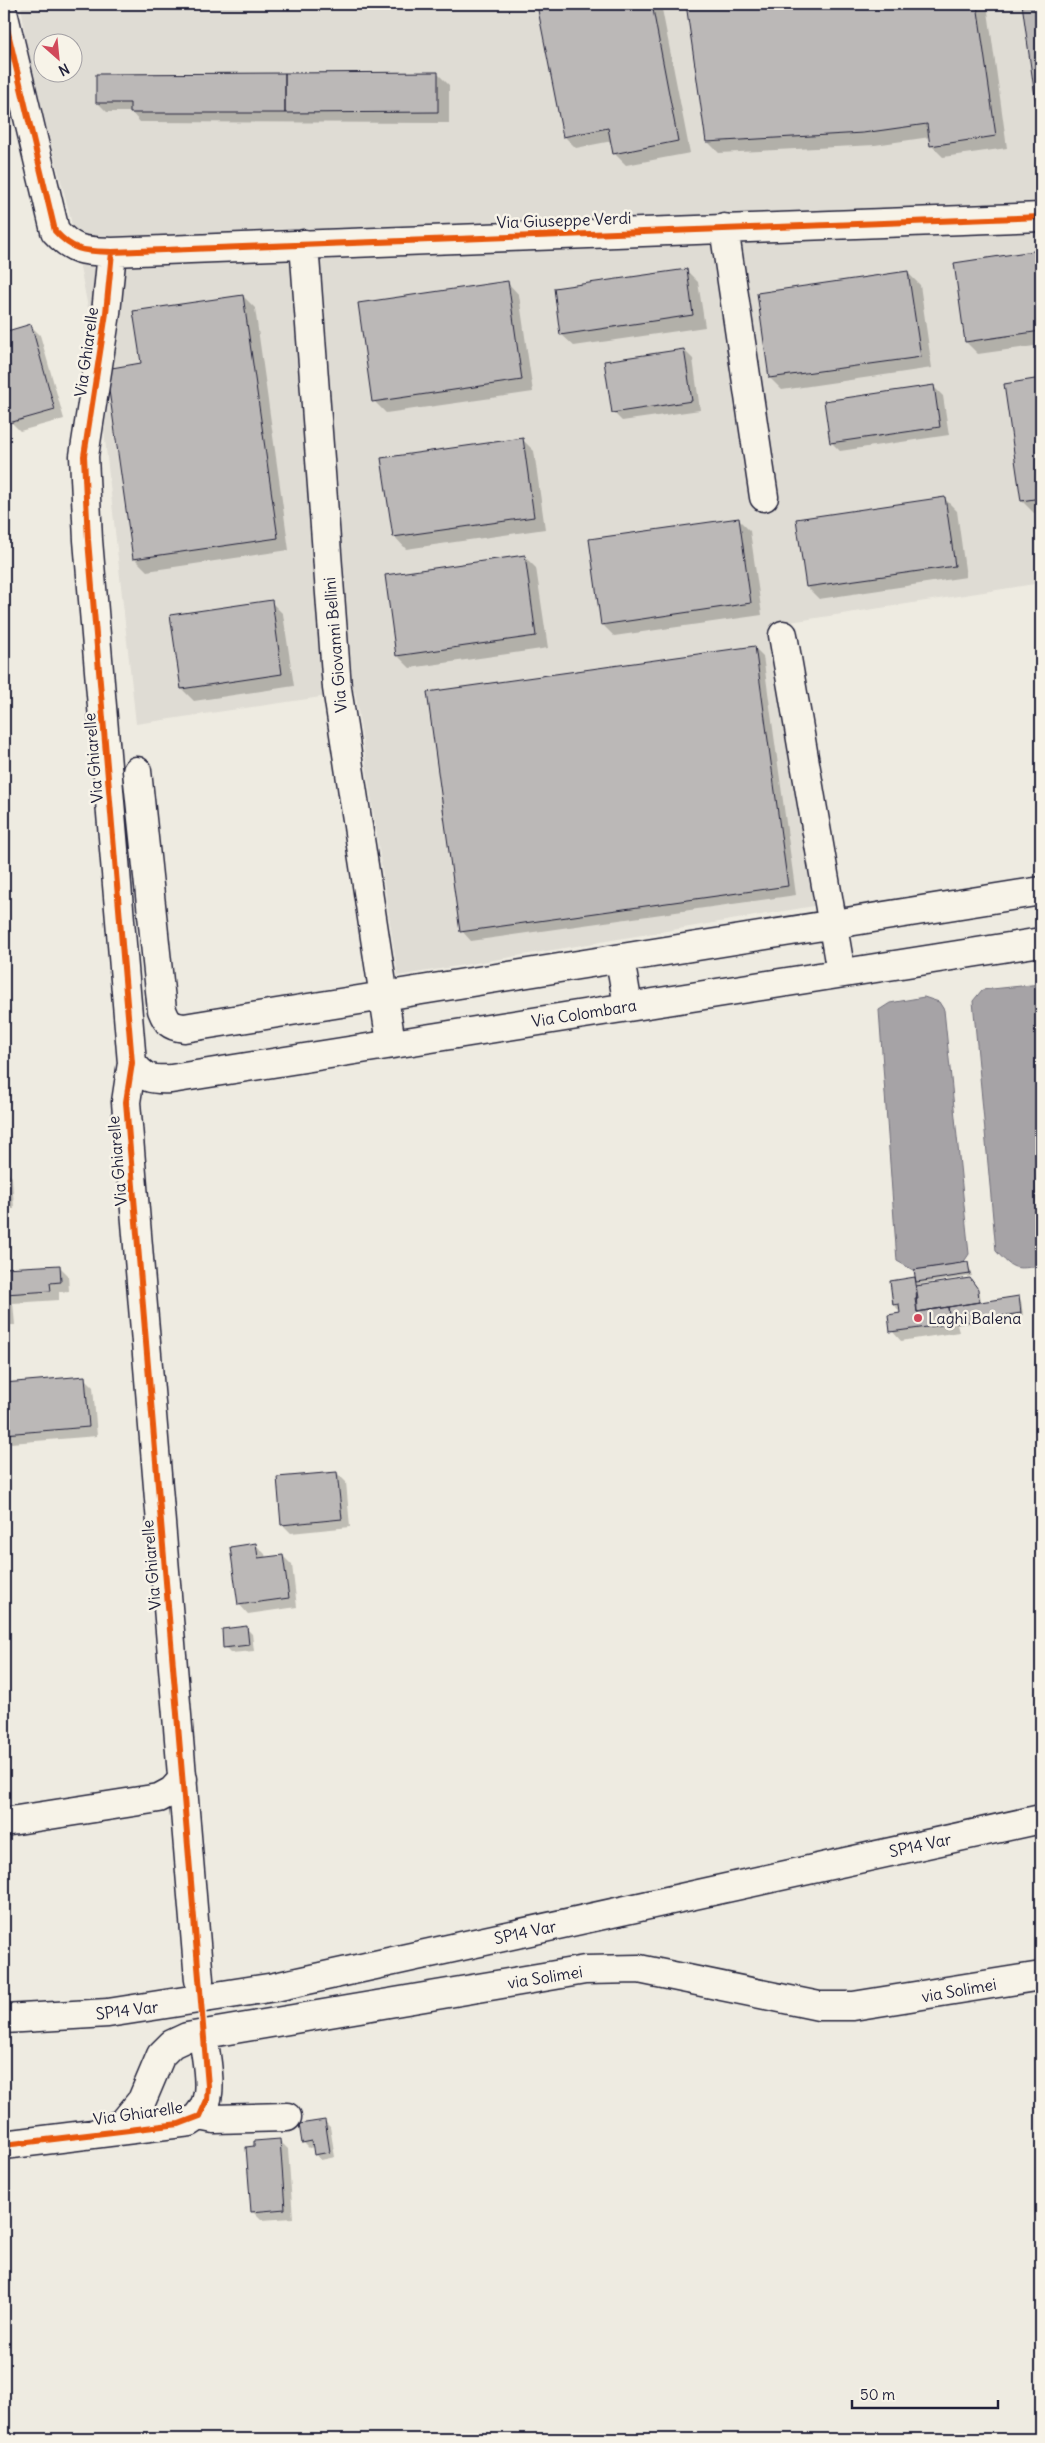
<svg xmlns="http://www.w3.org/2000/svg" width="1045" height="2443" font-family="Delius,sans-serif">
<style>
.built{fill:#dfdcd4;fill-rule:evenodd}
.water{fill:#a6a3a6;stroke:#716f7b}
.shadow{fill:#0003}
.building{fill:#bbb8b7;stroke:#22223b}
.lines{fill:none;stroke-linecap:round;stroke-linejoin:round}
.minor-tunnel{stroke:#c5c3c0;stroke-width:28;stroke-dasharray:28 14;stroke-linecap:butt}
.minor-casing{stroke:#22223b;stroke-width:31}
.major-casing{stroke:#22223b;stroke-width:31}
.minor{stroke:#f7f3e8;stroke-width:28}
.major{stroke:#f7f3e8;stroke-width:28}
.cycleway-casing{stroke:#f7f3e8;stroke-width:9}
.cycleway{stroke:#e8590c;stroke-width:6}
.poi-dot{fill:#d1495b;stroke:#f7f3e8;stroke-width:2}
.labels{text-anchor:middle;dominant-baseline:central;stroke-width:5;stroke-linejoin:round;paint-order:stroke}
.street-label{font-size:16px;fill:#22223b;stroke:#f7f3e8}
.poi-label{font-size:16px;fill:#22223b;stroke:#f7f3e8;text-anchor:start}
</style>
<rect width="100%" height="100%" fill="#eeebe1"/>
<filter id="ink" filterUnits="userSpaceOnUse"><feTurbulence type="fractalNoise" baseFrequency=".02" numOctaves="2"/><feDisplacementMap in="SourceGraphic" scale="10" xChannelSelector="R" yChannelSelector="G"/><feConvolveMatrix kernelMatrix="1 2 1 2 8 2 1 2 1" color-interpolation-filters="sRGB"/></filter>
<g filter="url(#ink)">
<path class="built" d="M21 4H1041V583L771 625 814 906 398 976 355 692 136 724 94 338 69 211 28 60ZM42 42H72V72H42Z"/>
<path class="water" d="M1041 984V1266C1015 1269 1014 1271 996 1251L973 1001 982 990Z
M924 997 939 1002 944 1010 969 1254 963 1263 913 1270 897 1261 879 1010 890 1003Z"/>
<path class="shadow" d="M550 4H661L690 153 626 165 614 153 612 141 576 148 564 136 539 6Z
M687 4H987L1007 148 943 157 931 145 930 137 875 145 719 153 707 141Z
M1023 4H1041V120L1039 118Z
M437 73 449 85V123L140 122 131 112H107L98 103Z
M1039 252 1041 254V345L978 354 966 342Z
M686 270 698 282 705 327 574 346 561 334Z
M908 273 920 285 932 368 782 390 770 378 759 294Z
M507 282 519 295 533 392 386 413 374 401Z
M243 296 255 308 289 550 147 571 135 559 142 365Z
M31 326 40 335 64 419 20 431 11 422 4 398V333Z
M684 350 693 359 700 410 622 421 613 412Z
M1041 379V512L1034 513 1022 501 1005 385Z
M934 387 943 396 949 435 840 451 831 442Z
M522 439 534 451 545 529 406 549 394 536Z
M945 499 957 511 966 577 819 599 807 587Z
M738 519 750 531 762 615 614 636 602 624Z
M524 556 536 568 548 648 410 668 398 656Z
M271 602 283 614 294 686 194 701 182 689Z
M754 647 763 656 796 895 471 941 462 931Z
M4 1169 12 1177 14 1209H6L8 1234H4Z
M968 1264 972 1276 920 1284 922 1286 972 1282 980 1293 981 1303 1018 1298 1021 1300 1023 1315 957 1325 959 1332 901 1341 892 1331 901 1314 894 1304 891 1282 917 1278Z
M59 1266 68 1275 69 1291 59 1292V1300L13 1303 15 1325H4V1269Z
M84 1378 93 1387 97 1436 11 1443 4 1435V1384Z
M337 1473 346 1482 350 1527 291 1533 282 1524Z
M256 1545 265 1554 266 1559 283 1556 292 1565 297 1607 248 1614 239 1604Z
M246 1628 252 1634 254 1651 231 1653 225 1647Z
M324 2121 330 2127 335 2157 321 2160 315 2154 314 2147 309 2148 303 2142Z
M279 2140 288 2149 293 2218 261 2220 252 2211Z"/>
<path class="building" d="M543 4H652L678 141 613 154 608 128 563 137 537 5Z
M686 4H977L996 136 930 146 927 124 863 133 706 142Z
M1022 4H1041V118H1038Z
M438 72V112L285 113V73Z
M285 73V113H130V103H96V74Z
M1040 250 1041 331 965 342 954 263Z
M687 269 693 315 560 335 554 288Z
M908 271 921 357 769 378 757 293Z
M508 281 522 380 372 402 358 303Z
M243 295 278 538 133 559 106 369 141 363 133 311Z
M31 324 55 410 9 423 4 403V332Z
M684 349 692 401 612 413 604 361Z
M1041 378V498L1021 501 1004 384Z
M934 385 940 427 830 443 824 401Z
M523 438 534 517 393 537 381 458Z
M945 497 955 566 806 587 796 519Z
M739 518 751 603 601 625 589 539Z
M525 555 536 636 396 656 385 575Z
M272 600 282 674 181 689 170 615Z
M755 646 788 886 460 932 427 692Z
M4 1169 6 1200H4Z
M968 1262 970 1274 916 1282 914 1270Z
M60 1265 61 1282 50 1283 51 1291 5 1294 6 1316H4V1268Z
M915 1277 918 1299H915L917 1312 948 1307 950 1324 890 1332 888 1315 900 1313 899 1304 893 1305 890 1281Z
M970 1278 978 1289 979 1302 917 1312 916 1286Z
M1019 1296 1021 1313 950 1324 948 1307Z
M85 1376 89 1427 4 1434V1383Z
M337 1472 342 1519 281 1525 277 1477Z
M256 1543 258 1558 283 1555 289 1598 238 1605 230 1547Z
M247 1626 249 1645 223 1648 222 1629Z
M325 2120 330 2152 314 2155 312 2141 302 2143 299 2124Z
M280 2139 285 2209 251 2212 246 2147 254 2146V2141Z"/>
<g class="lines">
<path class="minor-tunnel" d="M199 1980 204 2041"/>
<g class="minor-casing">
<path id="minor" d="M4 16 55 231C74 252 85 251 112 252L1041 217
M724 228 764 497
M304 244 337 688 391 1043
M112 252 106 313 84 456 88 540 132 1063 126 1102 199 1980
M783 635 841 973
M137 771 162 1010C167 1023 170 1026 184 1028L1041 891
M620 959 628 1006
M132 1063C145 1079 151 1080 171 1079L1041 942
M4 1822 159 1798 172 1791 183 1779
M200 2116 215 2119 287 2117
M96 2133 123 2123 142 2100 161 2055 172 2044 187 2037 585 1970 639 1969 819 2006H853L1041 1976
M4 2145 190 2122C218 2105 207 2069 204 2041"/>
</g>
<g class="major-casing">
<path id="major" d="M4 2019 108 2013 275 1987 1041 1819"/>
</g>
<use href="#minor" class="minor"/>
<use href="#major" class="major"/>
<g class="cycleway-casing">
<path id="cycleway" d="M4 16 55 231C74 252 85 251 112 252L1041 217
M4 2145 179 2124 200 2116 207 2100 208 2086 126 1102 132 1063 88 540 84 456 106 313 112 252"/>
</g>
<use href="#cycleway" class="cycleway"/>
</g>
</g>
<circle class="poi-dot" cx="918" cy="1318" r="5"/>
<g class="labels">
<g class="street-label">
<text transform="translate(564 220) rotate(-2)">Via Giuseppe Verdi</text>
<text transform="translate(86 352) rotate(-82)">Via Ghiarelle</text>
<text transform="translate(335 645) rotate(-95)">Via Giovanni Bellini</text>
<text transform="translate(93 758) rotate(-95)">Via Ghiarelle</text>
<text transform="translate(584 1013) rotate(-9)">Via Colombara</text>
<text transform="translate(117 1161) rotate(-95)">Via Ghiarelle</text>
<text transform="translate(151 1565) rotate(-95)">Via Ghiarelle</text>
<text transform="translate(920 1845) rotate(-12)">SP14 Var</text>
<text transform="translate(525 1932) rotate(-12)">SP14 Var</text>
<text transform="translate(545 1977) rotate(-9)">via Solimei</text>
<text transform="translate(959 1990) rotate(-10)">via Solimei</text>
<text transform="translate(127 2010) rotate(-7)">SP14 Var</text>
<text transform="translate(138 2113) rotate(-8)">Via Ghiarelle</text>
</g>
<g class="poi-label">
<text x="928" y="1318">Laghi Balena</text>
</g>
</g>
<rect width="1045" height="2443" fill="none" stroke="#f7f3e8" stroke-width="20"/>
<rect x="10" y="10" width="1025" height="2423" fill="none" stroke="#22223b" stroke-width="2" filter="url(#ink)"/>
<g transform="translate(58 58) rotate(153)"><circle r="24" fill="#f7f3e8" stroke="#a29fa3"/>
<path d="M0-4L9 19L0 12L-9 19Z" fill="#d1495b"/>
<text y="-8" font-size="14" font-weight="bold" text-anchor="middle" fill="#22223b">N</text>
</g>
<path d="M852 2400v8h146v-8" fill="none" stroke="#22223b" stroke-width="2.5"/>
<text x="860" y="2400" font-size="15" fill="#22223b" stroke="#f7f3e8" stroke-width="4" paint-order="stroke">50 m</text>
</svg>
